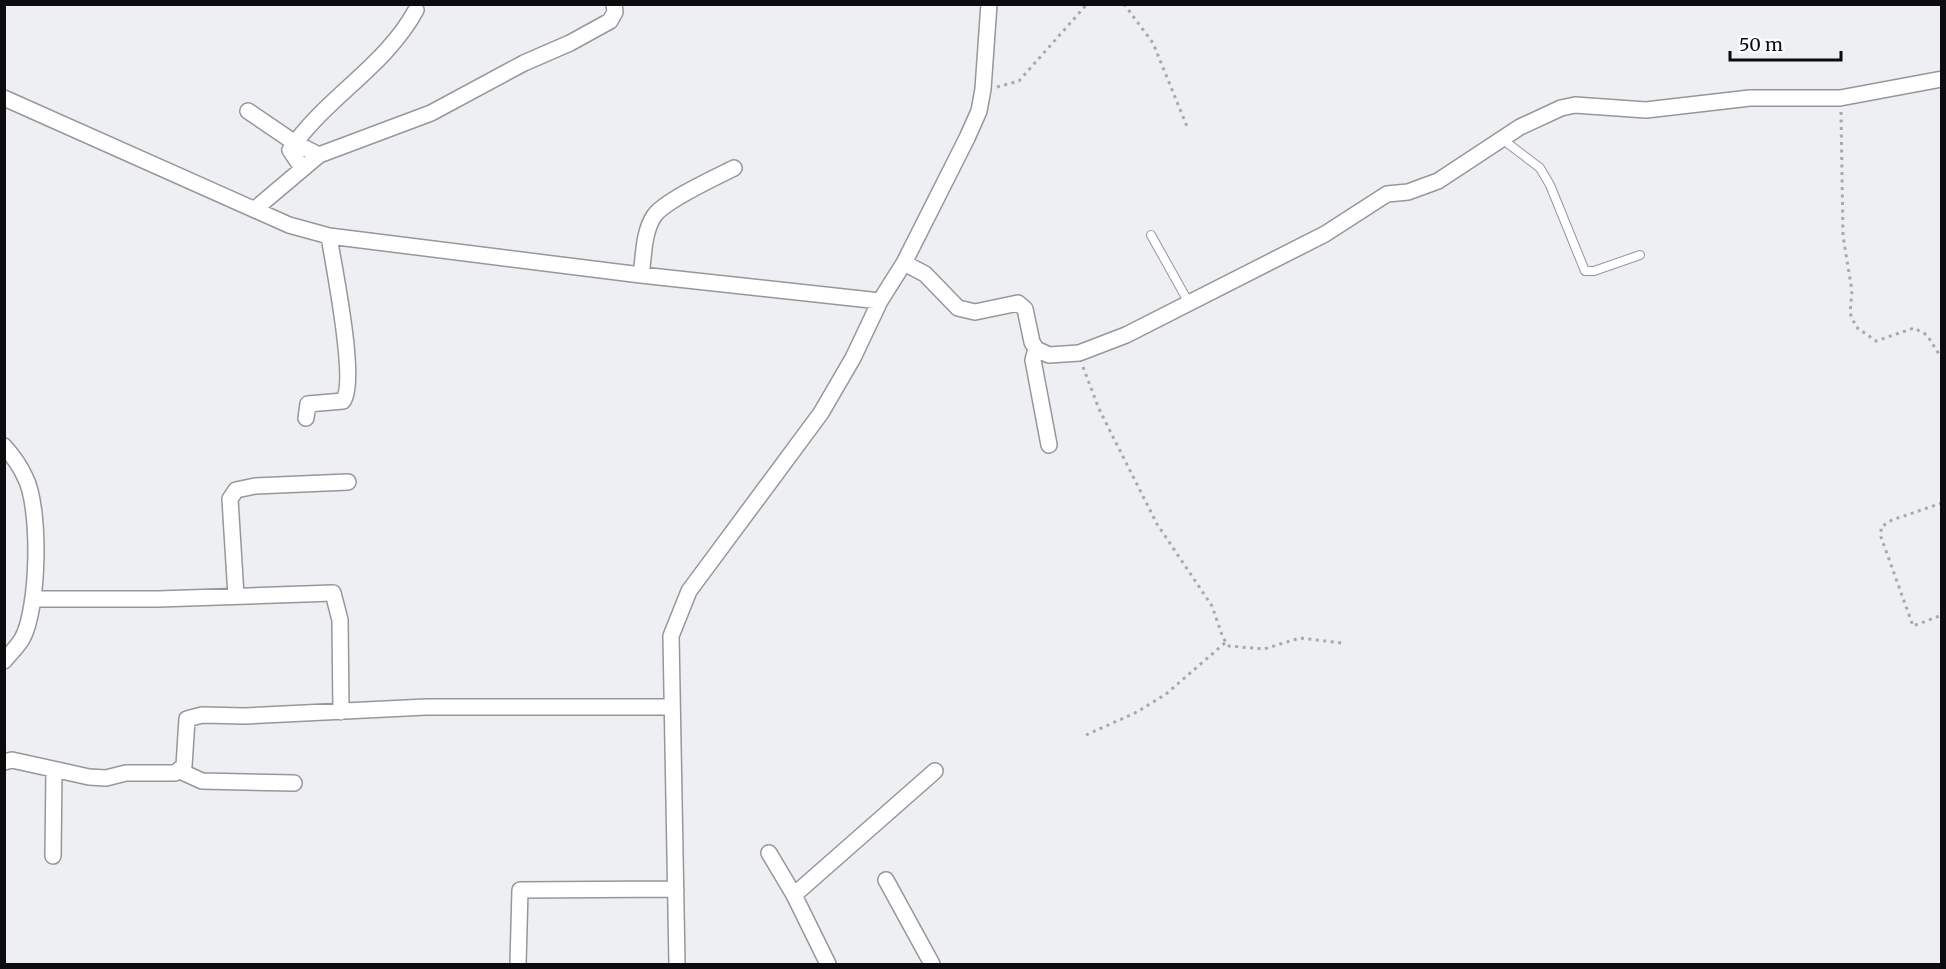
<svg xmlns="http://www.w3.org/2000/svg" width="1946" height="969" font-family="Merriweather,serif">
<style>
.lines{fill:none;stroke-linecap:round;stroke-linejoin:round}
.lane-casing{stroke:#95979b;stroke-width:10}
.street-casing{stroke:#95979b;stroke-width:18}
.path{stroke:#a8a9ad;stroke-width:3;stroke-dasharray:3 4.5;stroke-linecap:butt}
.lane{stroke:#fff;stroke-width:8}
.street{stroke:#fff;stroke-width:15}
</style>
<rect width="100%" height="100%" fill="#edeff3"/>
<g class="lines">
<g class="lane-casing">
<path id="lane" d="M1502 139 1540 168 1550 185 1585 271H1594L1640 255
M1151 235 1189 303"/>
</g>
<g class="street-casing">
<path id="street" d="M4 98 289 225 329 236 641 275 880 301
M248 111 295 143 319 155
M302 168 290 150C326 97 385 67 416 10
M255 209 319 155 431 113 524 63 570 43 610 21 615 12 614 4
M904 263 925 274 958 308 975 312 1018 303 1025 309 1032 342 1036 349 1049 355 1079 353 1126 335 1325 234 1387 194 1408 192 1438 181 1520 127 1561 108 1575 105 1646 110 1750 98H1840L1942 79
M641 275C644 256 643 233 654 216 664 201 716 177 734 168
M1036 349 1033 360 1049 445
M306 418 308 404 343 401C358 381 333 264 329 236
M4 446C12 455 20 466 25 477 41 507 39 609 22 639 17 647 10 654 4 661
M236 596 230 499 236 490 255 486 348 482
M35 599H158L333 593 340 620 341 712
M4 762 12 760 89 777 106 778 126 773H175L184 766 187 719 202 715 245 716 426 707H671
M180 771 202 781 294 783
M769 853 794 895 828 964
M53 856 54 770
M886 880 932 964
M794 895 935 771
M518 964 520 890 676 889
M677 964 671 636 689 591 821 413 853 358 880 301 904 263 967 138 979 111 983 89 989 4"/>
</g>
<path class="path" d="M1124 4 1153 43 1188 129
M997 87 1019 81 1087 4
M1841 112 1843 236 1852 291 1850 313 1856 327 1876 341 1914 328 1927 335 1942 359
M1083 367 1099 409 1157 524 1212 606 1223 638 1229 646 1264 649 1300 638 1342 643
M1942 503 1892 520 1881 527V537L1913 626 1942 615
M1086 735 1137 712 1166 694 1226 642"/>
<use href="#lane" class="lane"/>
<use href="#street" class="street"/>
</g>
<rect width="1946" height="969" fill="none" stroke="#0c0c0e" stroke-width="12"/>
<path d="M1730 51v9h111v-9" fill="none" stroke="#0c0c0e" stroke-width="3"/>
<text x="1739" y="51" font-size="18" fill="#0c0c0e" stroke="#fbfcff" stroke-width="4.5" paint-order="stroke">50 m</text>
</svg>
